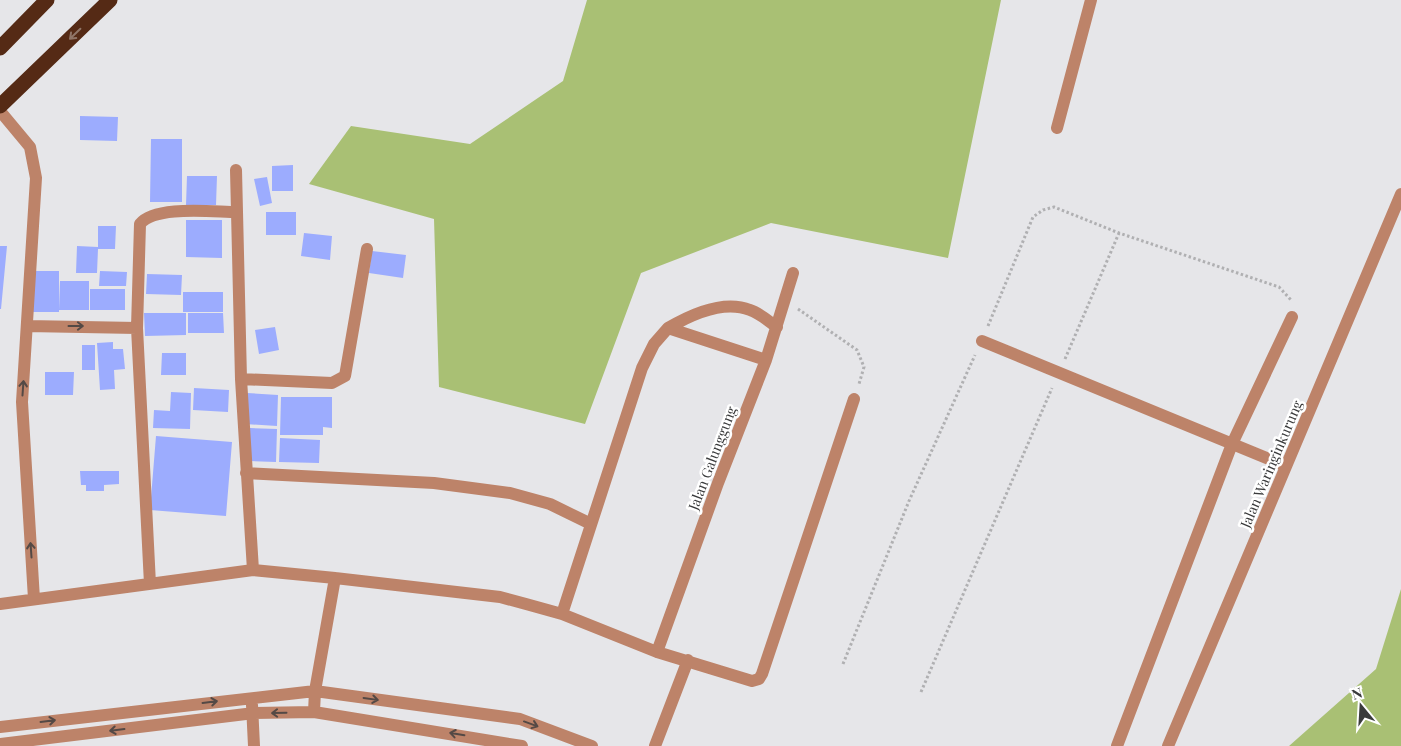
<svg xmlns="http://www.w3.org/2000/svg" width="1401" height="746" font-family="'Playfair Display',serif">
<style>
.green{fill:#a9c074}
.building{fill:#9cacfe}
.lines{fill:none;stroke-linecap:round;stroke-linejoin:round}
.path{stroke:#b0b0b2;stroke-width:3;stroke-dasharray:2.5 2.5;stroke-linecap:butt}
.minor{stroke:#bd8369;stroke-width:12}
.highway{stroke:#552a15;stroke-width:15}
.oneway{stroke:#907567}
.oneway2{stroke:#544945}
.labels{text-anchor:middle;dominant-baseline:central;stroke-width:5;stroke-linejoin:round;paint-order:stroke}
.street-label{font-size:14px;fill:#3a3b3c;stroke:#fff}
</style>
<rect width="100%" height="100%" fill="#e6e6e9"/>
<path class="green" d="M587 0H1001L948 258 771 223 641 273 585 424 439 387 434 219 309 184 351 126 470 144 563 81Z
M1401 589V746H1289L1376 669Z"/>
<path class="building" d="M80 116 118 117 117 141 80 140Z
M151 139H182V202H150Z
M293 165V191H272V166Z
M187 176H217L216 205H186Z
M267 177 272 203 260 206 254 179Z
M266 212H296V235H266Z
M186 220H222V258L186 257Z
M98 226H116L115 249H98L97 273H76L77 246 98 247Z
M304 233 332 236 330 260 301 256Z
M0 246H7L1 309H0Z
M372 251 406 255 403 278 369 273Z
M33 271H59V312H33Z
M100 271 127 272 126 286H99Z
M147 274 182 275 181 295 146 294Z
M60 281H89V310H59Z
M90 289H125V310H90Z
M183 292H223V312H183Z
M144 313H186V335L145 336Z
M188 313H223L224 333H188Z
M275 327 279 350 259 354 255 330Z
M113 342V349H123L125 369 114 370 115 389 100 390 97 343Z
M82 345H95V370H82Z
M162 353H186V375H161Z
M45 372H74L73 395H45Z
M194 388 229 390 228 412 193 410Z
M171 392 191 393 190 429 153 428 154 410 170 411Z
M247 393 278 395 277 426 245 424Z
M281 397H332V428L323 427V435H280Z
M250 428 277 429 276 462 249 461Z
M156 436 232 442 226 516 150 510Z
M280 438 320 440 319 463 279 462Z
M80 471H119V484L104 485V491H86V485H81Z"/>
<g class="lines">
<path class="path" d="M798 309 857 350 864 367 859 384
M988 326 1033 217 1043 210 1054 207 1119 233 1279 287 1291 300
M1065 359 1119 233
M843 664 909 501 975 355
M921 692 1052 388"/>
<path class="minor" d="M0 111 30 147 36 178 22 402 34 599
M1057 128 1091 0
M236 170 241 379 253 570
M27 326 137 328
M668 328C690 315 723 299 750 310 760 313 769 322 777 327
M982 341 1286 466
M241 379 332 383 345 376 367 249
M246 473 434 483 510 493 550 504 591 524
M150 584 137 328 140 224C155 205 213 212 237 212
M0 604 253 570 335 578 500 597 526 604 562 614 657 652 752 681 759 679 762 674 854 399
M562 614 642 368 654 344 668 328 766 360
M657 652 718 483 766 360 793 273
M252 705 254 746
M314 712 315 691 335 578
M0 727 315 691 520 719 592 746
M0 744 254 713 314 712 522 746
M655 746 688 660
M1117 746 1232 444 1292 317
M1168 746 1401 194"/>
<path class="highway" d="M0 48 47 0
M0 106 110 0"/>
</g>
<defs><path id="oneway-shaft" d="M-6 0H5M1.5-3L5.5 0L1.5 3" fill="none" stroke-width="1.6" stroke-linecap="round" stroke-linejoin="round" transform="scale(1.25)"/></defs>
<use class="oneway" href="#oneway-shaft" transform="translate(75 34) rotate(136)"/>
<g class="oneway2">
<use href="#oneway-shaft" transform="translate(76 326)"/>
<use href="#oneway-shaft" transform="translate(23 388) rotate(-86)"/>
<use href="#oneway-shaft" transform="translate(31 550) rotate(-94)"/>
<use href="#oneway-shaft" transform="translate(371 699) rotate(8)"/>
<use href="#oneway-shaft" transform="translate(210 702) rotate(-7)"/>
<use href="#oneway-shaft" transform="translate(279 713) rotate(179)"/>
<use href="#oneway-shaft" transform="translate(48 721) rotate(-7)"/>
<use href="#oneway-shaft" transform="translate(531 724) rotate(20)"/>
<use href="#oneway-shaft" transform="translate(117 730) rotate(173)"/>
<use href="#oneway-shaft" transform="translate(457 734) rotate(-171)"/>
</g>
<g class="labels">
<g class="street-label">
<text transform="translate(712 458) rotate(-69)">Jalan Galunggung</text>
<text transform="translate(1271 464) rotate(-67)">Jalan Waringinkurung</text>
</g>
</g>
<g transform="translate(1361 706) rotate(342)" stroke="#ffffff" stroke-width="4" paint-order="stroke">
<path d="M0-4L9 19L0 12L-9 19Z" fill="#3a3b3c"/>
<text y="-8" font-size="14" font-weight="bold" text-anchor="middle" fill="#3a3b3c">N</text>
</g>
</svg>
